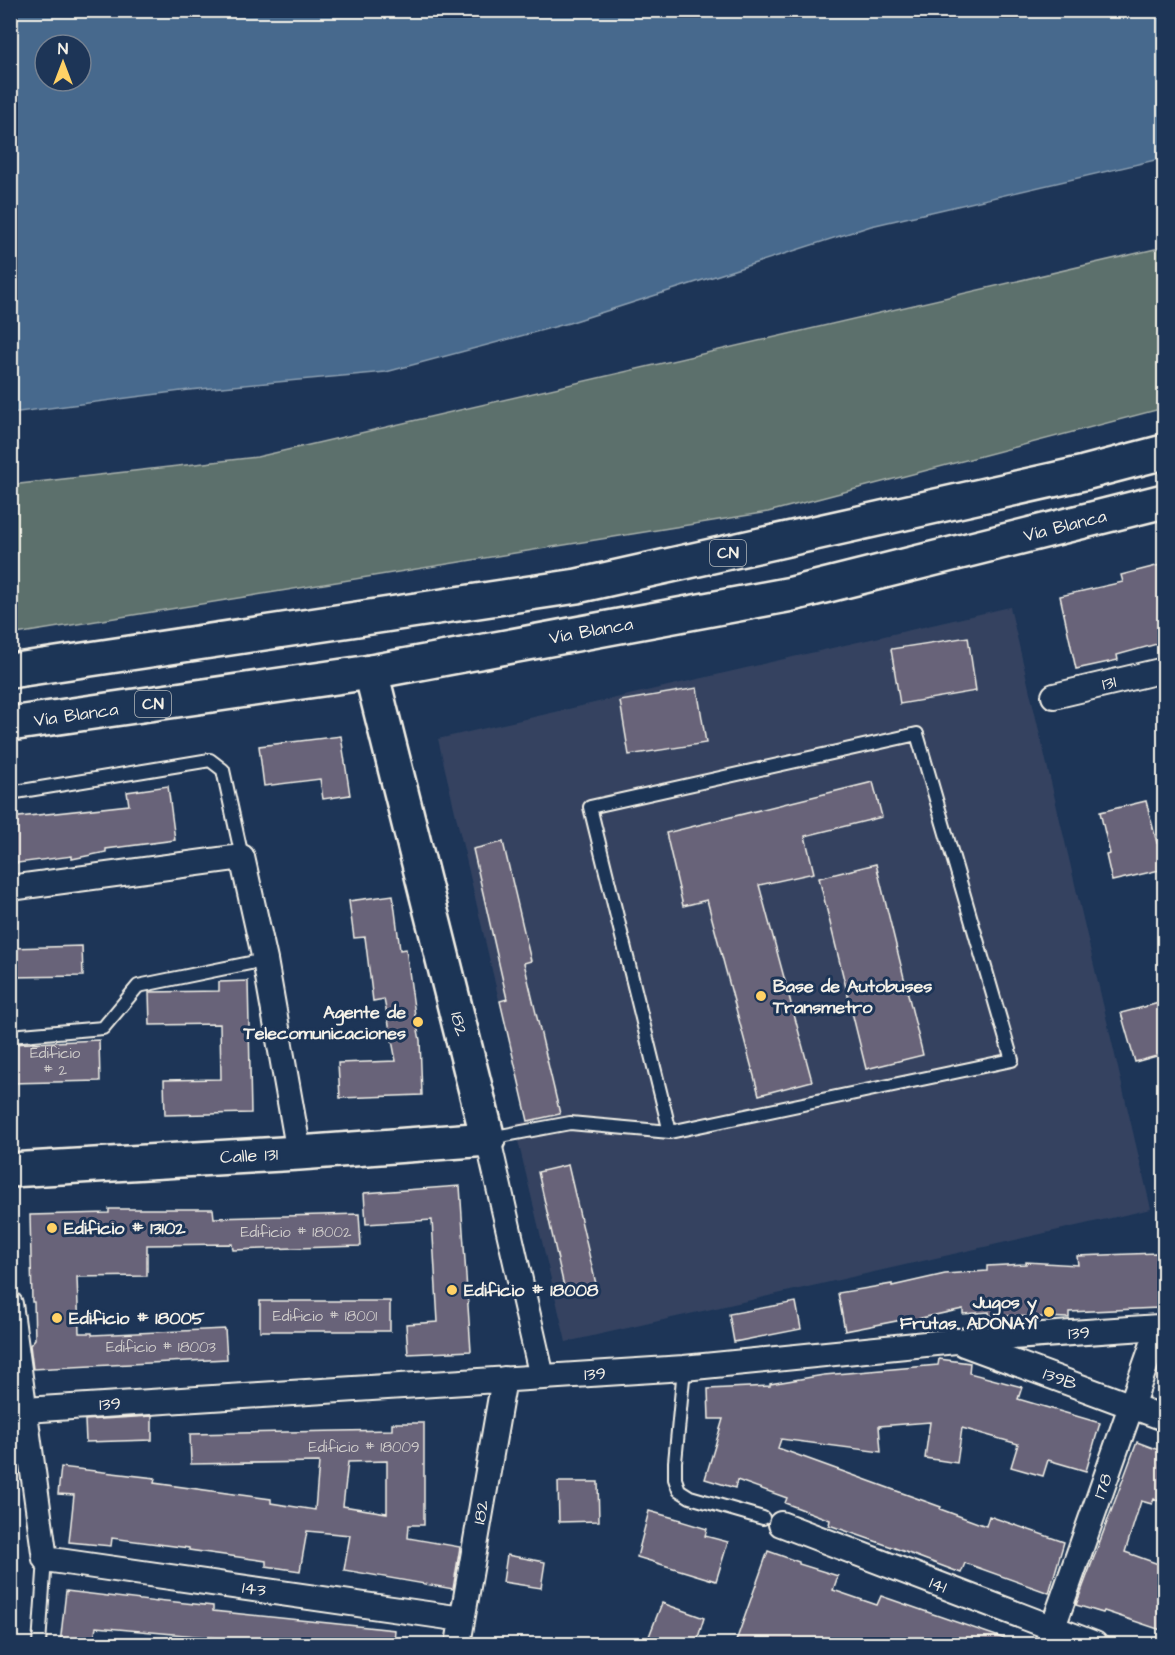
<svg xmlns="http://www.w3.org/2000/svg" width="1175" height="1655" font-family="'Architects Daughter',sans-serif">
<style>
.built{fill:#344361}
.green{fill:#5b706c;stroke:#a8b0aa;stroke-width:1.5}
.water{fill:#46698d;stroke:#8c9fb1;stroke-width:1.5;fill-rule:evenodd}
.building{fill:#686379;stroke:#f4f1e8;stroke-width:1.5;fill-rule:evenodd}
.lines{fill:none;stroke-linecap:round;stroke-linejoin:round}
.lane-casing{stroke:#f4f1e8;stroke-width:16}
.street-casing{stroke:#f4f1e8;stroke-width:28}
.secondary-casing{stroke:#f4f1e8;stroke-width:38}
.highway-casing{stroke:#f4f1e8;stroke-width:38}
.lane{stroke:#1d3557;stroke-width:12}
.street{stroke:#1d3557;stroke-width:24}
.secondary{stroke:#1d3557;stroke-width:33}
.highway{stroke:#1d3557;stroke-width:33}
.poi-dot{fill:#ffd166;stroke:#1d3557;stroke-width:2}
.labels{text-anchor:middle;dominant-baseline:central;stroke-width:6;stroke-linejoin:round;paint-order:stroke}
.number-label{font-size:15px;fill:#d1cecc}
.shield{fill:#1d3557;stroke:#b4b9bc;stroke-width:1.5}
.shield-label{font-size:16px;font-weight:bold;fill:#f4f1e8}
.street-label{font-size:18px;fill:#f4f1e8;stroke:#1d3557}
.poi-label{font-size:18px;font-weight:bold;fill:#f4f1e8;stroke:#1d3557;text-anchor:start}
</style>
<rect width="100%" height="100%" fill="#1d3557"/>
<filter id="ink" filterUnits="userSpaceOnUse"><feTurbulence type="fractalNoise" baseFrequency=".0167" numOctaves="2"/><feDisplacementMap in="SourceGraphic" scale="12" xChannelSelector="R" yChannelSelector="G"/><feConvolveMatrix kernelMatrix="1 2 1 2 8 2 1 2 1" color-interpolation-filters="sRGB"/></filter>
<g filter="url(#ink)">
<path class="built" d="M1010 607 1151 1209 566 1342 514 1124 559 1114 532 993 499 1000 438 739Z"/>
<path class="green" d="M1164 247V408L768 512 16 634 11 631V485L257 457Z"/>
<path class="water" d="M10 11H1164V158L871 226 569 323 386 372 189 390 11 413ZM45 45H81V81H45Z"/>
<path class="building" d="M1164 564V642L1117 655 1118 660 1076 669 1060 596 1123 582 1121 575Z
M968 637 976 691 900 704 891 649Z
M697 688 706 743 629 755 620 701Z
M341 736 350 795 323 799 320 779 264 786 259 746Z
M873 782 882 817 805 836 814 873 759 885 812 1081 759 1095 707 900 683 906 666 833Z
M168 786 175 840 106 849V852L72 859V856L10 864V818L129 805 127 792Z
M1146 801 1157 843 1159 842 1164 869 1112 881 1106 855 1110 854 1100 812Z
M503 842 531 961 524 963 560 1114 528 1121 500 1001 507 999 473 849Z
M876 864 923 1055 866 1069 819 878Z
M393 895 400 950 406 949 415 1015 420 1040 422 1095 340 1098 338 1063 396 1061 384 999 373 1001 365 937 354 938 349 901Z
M82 946 83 976 10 977V948Z
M248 981 251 1113 165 1115 164 1080 221 1079 220 1024 150 1025 149 992 219 991V982Z
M1159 1003 1164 1022V1054L1135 1062 1121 1013Z
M99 1040 100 1081 10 1083V1044Z
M568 1165 596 1284 565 1291 538 1172Z
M460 1186 471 1351 408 1354 406 1324 438 1322 432 1220 366 1224 364 1193Z
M109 1209H213L214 1218 359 1214 361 1246 233 1250 232 1244 147 1245V1276L77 1277 79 1333H92V1335L225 1329 227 1359 33 1369 30 1345 35 1339 34 1302H32L30 1215 109 1213Z
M1157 1253 1158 1308 1069 1312V1318L1010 1316H990L989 1312 963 1314V1309L912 1320V1318L845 1331 838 1293 892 1284V1286L945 1274 987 1271V1266L1026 1264V1262L1078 1265 1077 1256Z
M260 1301H390V1331H260Z
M796 1302 801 1329 734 1342 729 1314Z
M939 1359 970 1363 969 1373 1022 1387 1018 1399 1100 1423 1086 1471 1048 1460 1043 1476 1011 1467 1018 1444 962 1428 957 1463 925 1458 930 1422 879 1426 881 1452 781 1439 778 1448 941 1507 940 1509 986 1526 989 1516 1064 1542 1049 1593 965 1563 961 1573 892 1547 829 1525 830 1520 785 1503 787 1498 737 1480 735 1488 705 1479 723 1419H709L708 1389 770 1386V1384L824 1375 938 1365Z
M152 1416V1440L86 1442 85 1420Z
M392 1423H424V1525H409L408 1538 460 1547 453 1589 344 1570 350 1535 307 1531 300 1571 266 1566V1561L189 1550V1548L112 1538 111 1546 69 1542 74 1495 58 1494 61 1467 155 1478 154 1483 271 1499V1503L315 1510 319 1462 191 1464 190 1434 392 1430ZM387 1461V1513L343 1506 348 1462Z
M1137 1442 1164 1452V1503L1154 1499 1152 1504 1141 1501 1125 1552 1164 1566V1631L1104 1611 1103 1613 1076 1605Z
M558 1482H598L599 1521 559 1522Z
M649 1511 681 1520 680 1521 707 1529 705 1536 728 1542 716 1581 637 1557Z
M768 1551 799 1562V1564L838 1576 833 1590 877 1605 881 1596 1011 1641V1644H735Z
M507 1555 545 1562 541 1588 503 1582Z
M66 1591 157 1602V1600L213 1606V1611L395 1630 394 1644H255L229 1642V1639L96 1627 93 1644H60Z
M662 1603 704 1618 696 1644H646Z"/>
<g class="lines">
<g class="lane-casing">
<path id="lane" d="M10 793 210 760 223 770 242 857
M10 1036 103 1028 138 986 265 960
M490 1138 570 1123 670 1132 1012 1060 917 734 590 807 670 1132
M684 1368 675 1462V1479L679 1490 690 1497 763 1518
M39 1644 45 1559"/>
</g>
<g class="street-casing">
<path id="street" d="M1054 696 1164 670
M10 888 242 857 265 960 299 1153
M488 1139 542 1377
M10 1304 45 1559 462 1619
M964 1344 1164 1418
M25 1410 684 1368 956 1341 1159 1327 1164 1325
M781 1524 1095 1644
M458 1644 504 1379
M1047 1644 1159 1327"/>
</g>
<g class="secondary-casing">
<path id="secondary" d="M10 1170 299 1153 488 1139 371 672"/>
</g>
<g class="highway-casing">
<path id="highway" d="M10 671 577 586 1084 473 1164 452
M10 724 371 672 792 594 1164 501"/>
</g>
<use href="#lane" class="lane"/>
<use href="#street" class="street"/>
<use href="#secondary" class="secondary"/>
<use href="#highway" class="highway"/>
</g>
</g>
<g class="poi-dot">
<circle cx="761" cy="996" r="6"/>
<circle cx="418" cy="1022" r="6"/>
<circle cx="52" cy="1228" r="6"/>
<circle cx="452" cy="1290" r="6"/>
<circle cx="1049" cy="1312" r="6"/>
<circle cx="57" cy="1318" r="6"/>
</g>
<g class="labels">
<g class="number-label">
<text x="55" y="1053">Edificio<tspan x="55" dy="17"># 2</tspan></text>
<text x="296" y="1232">Edificio # 18002</text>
<text x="325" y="1316">Edificio # 18001</text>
<text x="161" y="1347">Edificio # 18003</text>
<text x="364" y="1447">Edificio # 18009</text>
</g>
<g class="shield">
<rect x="710" y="540" width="36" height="26" rx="4.5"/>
<rect x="135" y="691" width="36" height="26" rx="4.5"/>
</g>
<g class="shield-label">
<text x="728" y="553">CN</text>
<text x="153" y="704">CN</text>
</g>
<g class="street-label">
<text transform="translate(1065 526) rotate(-14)">Vía Blanca</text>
<text transform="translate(591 631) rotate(-10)">Vía Blanca</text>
<text transform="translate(1109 683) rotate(-13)">131</text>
<text transform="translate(76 715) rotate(-8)">Vía Blanca</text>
<text transform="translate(459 1024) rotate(76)">182</text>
<text transform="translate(249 1156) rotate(-3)">Calle 131</text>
<text transform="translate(1079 1333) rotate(-4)">139</text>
<text transform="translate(595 1374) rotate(-4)">139</text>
<text transform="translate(1060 1379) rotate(20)">139B</text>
<text transform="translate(110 1404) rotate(-4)">139</text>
<text transform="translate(1103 1486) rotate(-71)">178</text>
<text transform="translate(481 1512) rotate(-80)">182</text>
<text transform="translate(938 1585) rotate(21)">141</text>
<text transform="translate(254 1589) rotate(8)">143</text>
</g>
<g class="poi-label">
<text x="773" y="986">Base de Autobuses<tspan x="773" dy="21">Transmetro</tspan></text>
<text x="406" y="1012" text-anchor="end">Agente de<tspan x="406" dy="21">Telecomunicaciones</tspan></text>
<text x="64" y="1228">Edificio # 13102</text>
<text x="464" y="1290">Edificio # 18008</text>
<text x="1037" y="1302" text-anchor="end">Jugos y<tspan x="1037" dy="21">Frutas. ADONAYÎ</tspan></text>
<text x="69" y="1318">Edificio # 18005</text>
</g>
</g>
<rect width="1175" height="1655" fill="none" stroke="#1d3557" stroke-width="36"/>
<rect x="18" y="18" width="1139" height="1619" fill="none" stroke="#f4f1e8" stroke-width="2" filter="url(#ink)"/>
<g transform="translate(63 63)"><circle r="28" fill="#1d3557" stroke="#738091" stroke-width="1.5"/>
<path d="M0-4.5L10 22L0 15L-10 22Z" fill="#ffd166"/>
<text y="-9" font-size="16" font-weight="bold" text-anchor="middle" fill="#f4f1e8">N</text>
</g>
</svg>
